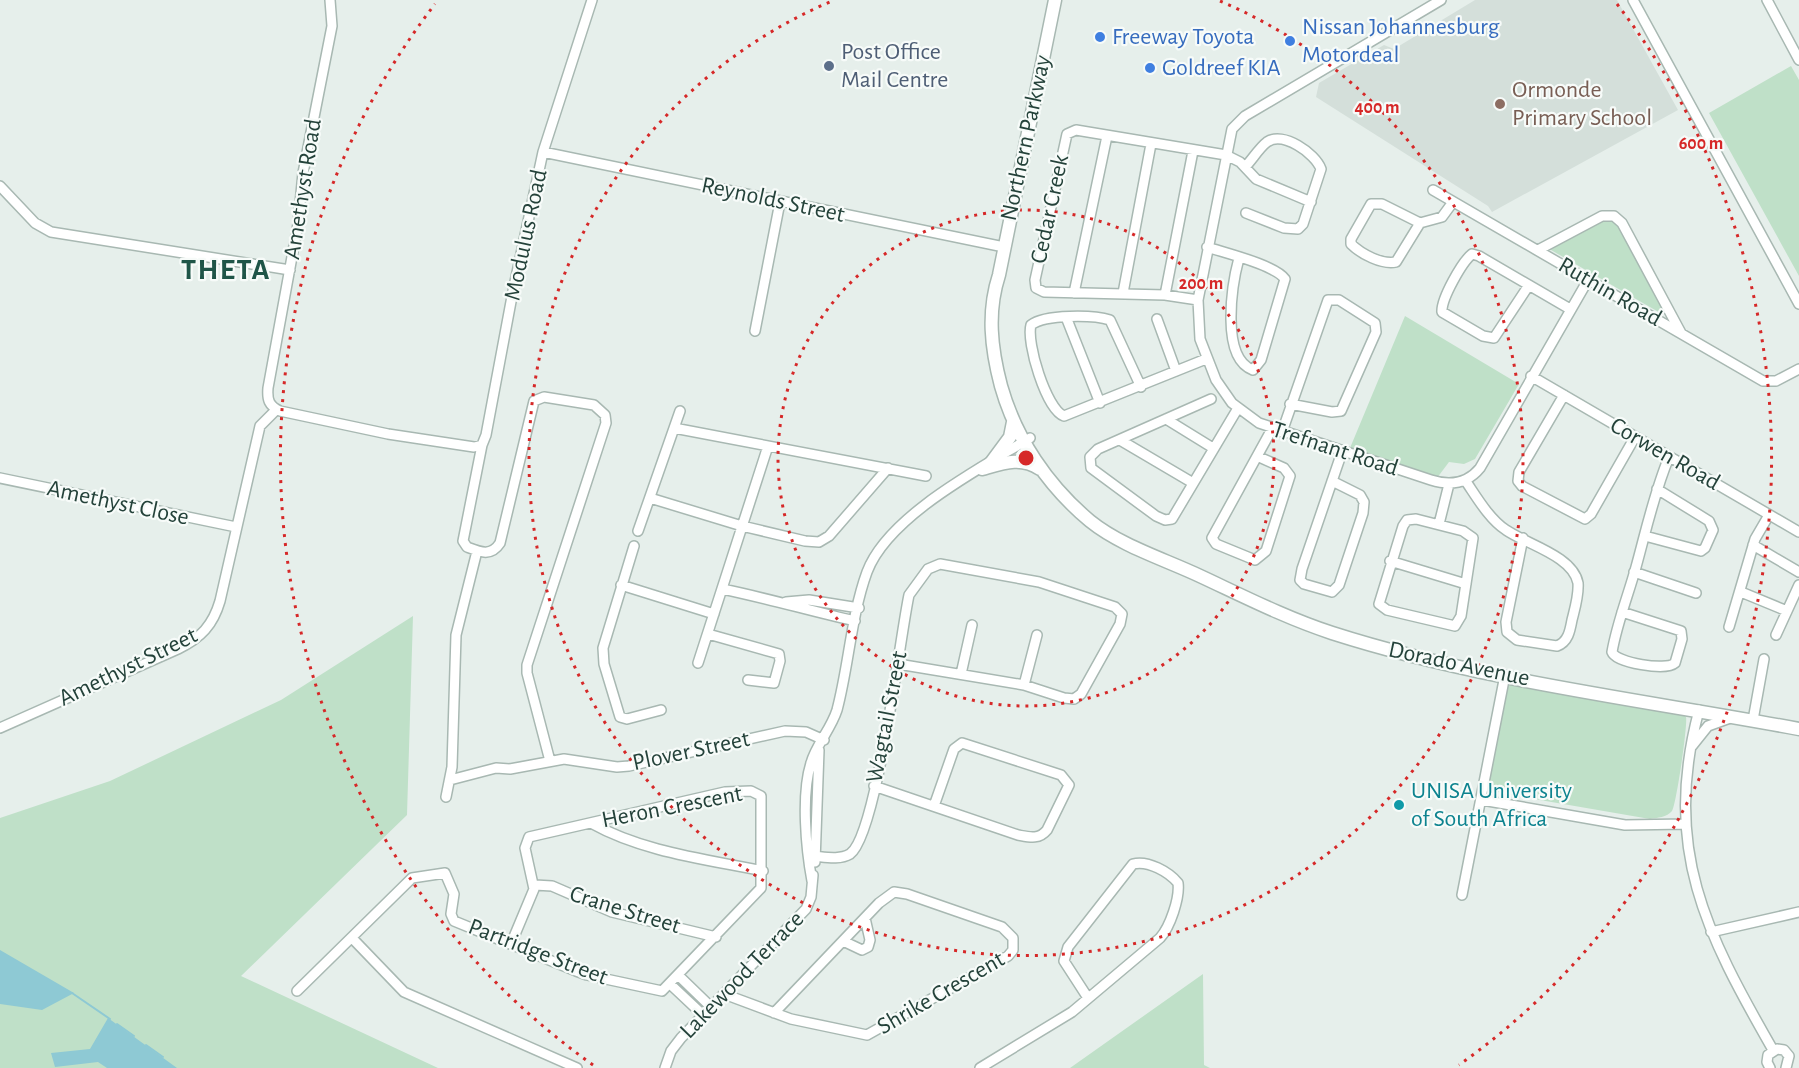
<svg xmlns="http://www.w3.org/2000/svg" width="1799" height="1068" font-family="'Alegreya Sans',sans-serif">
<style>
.built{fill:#d4dfda}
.green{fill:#bfe0c8}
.water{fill:#8ec9d4}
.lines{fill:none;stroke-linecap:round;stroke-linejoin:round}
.stream{stroke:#8ec9d4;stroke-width:2}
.minor-casing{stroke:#a8b8b2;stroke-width:12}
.tertiary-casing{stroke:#a8b8b2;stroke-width:15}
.minor{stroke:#fff;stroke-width:9}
.tertiary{stroke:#fff;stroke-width:12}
.ring{fill:none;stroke:#d62828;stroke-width:3;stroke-dasharray:3 6}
.shop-dot{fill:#3f7fe0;stroke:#f7fbf9;stroke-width:2}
.service-dot{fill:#5c6f8a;stroke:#f7fbf9;stroke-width:2}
.education-dot{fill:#8d6e63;stroke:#f7fbf9;stroke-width:2}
.culture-dot{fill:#0f9aa8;stroke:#f7fbf9;stroke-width:2}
.labels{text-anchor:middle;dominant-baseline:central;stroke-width:4.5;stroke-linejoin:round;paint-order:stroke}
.shop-label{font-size:24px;fill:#366cbe;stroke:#f7fbf9;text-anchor:start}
.service-label{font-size:24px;fill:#4e5e75;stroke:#f7fbf9;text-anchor:start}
.education-label{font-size:24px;fill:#785e54;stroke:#f7fbf9;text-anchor:start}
.street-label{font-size:24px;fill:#24423a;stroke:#f7fbf9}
.culture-label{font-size:24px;fill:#0d838f;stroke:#f7fbf9;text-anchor:start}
.district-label{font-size:30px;font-weight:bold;letter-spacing:1.5px;fill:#1f5548;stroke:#f7fbf9}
.centre{fill:#d62828;stroke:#f7fbf9;stroke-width:3}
.ring-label{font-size:18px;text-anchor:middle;font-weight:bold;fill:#d62828;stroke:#f7fbf9;stroke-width:4.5;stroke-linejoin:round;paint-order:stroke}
</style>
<rect width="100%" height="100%" fill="#e6efeb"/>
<path class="built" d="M1475 0H1617L1678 110 1492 212 1488 206 1316 97 1319 83 1384 45 1394 49Z"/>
<path class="green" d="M1791 66 1799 80V276L1709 113Z
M1607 218 1617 224 1662 306V314L1551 250 1552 246Z
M1405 316 1519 384 1475 459 1464 464 1449 462 1437 478 1350 448Z
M413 616 407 815 241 976 438 1068H0V818L110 781 281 700Z
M1509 684 1683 714 1686 717C1688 724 1676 806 1672 811 1667 817 1657 818 1650 819L1500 793 1491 788 1488 779 1505 688Z
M1203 974 1204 1065 1210 1068H1070Z"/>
<path class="water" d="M0 950 74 993 42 1010 0 1004Z
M108 1018 177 1068H107L98 1062 55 1067 51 1053 90 1049Z"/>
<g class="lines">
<path class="stream" d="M72 993 110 1019
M117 1024 134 1036
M146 1045 163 1057"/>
<g class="minor-casing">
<path id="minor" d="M330 0 332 26 303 173 298 224 268 388C267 400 269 406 280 411L388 434 474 447 482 445 486 435 513 291 543 152 592 0
M1441 0 1245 116 1232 129 1198 300 1200 339 1216 380 1232 403 1259 423 1431 480C1450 486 1467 484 1480 468L1588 280
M1633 0 1799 304
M1767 0 1799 60
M543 152 1004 247
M1245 167C1252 160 1259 148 1267 142 1283 131 1315 153 1321 169L1303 224 1298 229 1284 228 1246 213
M0 186 35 223 51 232 290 270
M1433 190 1763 381H1776L1799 369
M1420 223 1396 262C1382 265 1361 254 1351 244V239L1371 204H1382L1420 223 1442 217 1453 202
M1207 247C1225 253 1275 265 1285 279L1261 360 1253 370C1220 358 1232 284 1239 258
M1538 250 1602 216H1614L1622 223 1681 333
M1529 285 1494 338 1483 336 1442 312C1441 299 1462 262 1472 254L1479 256 1570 309
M1074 293 1107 136
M1123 293 1151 144
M1165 295 1193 151
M1198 300 1165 295 1044 292 1036 288 1035 280 1067 134 1076 130 1226 155 1240 162 1256 179 1311 202
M1066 317 1100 403
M1157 319 1176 371
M755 331 780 202
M1531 376 1799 532
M1141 387 1110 320C1094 315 1045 314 1031 325 1026 342 1046 409 1064 416L1206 359
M1564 395 1519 472 1518 481 1522 486 1585 519 1591 514 1635 437
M1211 399 1098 449 1090 457 1091 468 1156 516 1165 520 1172 519 1238 408
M1166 419 1213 448
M674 428 926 476
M1282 432 1328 300H1339L1375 323 1376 332 1341 411 1332 412 1290 404
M1120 440 1193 483
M482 445 463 541 467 547C480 552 491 557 500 543L534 401 544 397 594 405 605 415 606 423 527 665V673L550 761
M1259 457 1284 468 1290 476 1266 551 1255 560 1216 544 1212 538 1272 429
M0 478 236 527
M1465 480C1476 496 1489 519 1506 530 1526 544 1573 556 1578 583 1579 595 1575 608 1572 620 1570 631 1568 642 1557 646L1517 640 1507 632 1506 622 1523 538
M1332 481 1360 495 1364 502 1363 513 1339 585 1332 592 1304 584 1300 580 1302 569 1342 452
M650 498 742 526 805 541 819 542 829 536 888 468
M1416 519 1463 531 1473 538 1461 616 1455 626 1387 610 1379 604 1403 526 1407 520Z
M1439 524 1449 484
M638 531 680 411
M1645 536 1701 551 1705 548 1713 530 1709 521 1657 489
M1753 545 1799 572
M634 546 603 648 604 664 620 717 627 719 661 710
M1390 561 1466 584
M1634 572 1696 593
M621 585 714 614
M722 589C767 598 810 611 855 621
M1741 592 1787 611
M786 602 809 600 859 608
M1622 612 1681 631 1682 639 1675 663C1666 671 1616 663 1612 652 1617 623 1628 596 1636 567 1646 531 1654 493 1669 457
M1729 627 1755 539 1769 515
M708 634 779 654 780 661 774 683 748 680
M1776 635 1799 585
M698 663 768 446
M961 674 972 625
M1024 685 1037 635
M1699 710C1662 849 1706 933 1773 1050
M1753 720 1764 659
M0 728 178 649C201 638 213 625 220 601L260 426 276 410
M1692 746 1708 726 1730 718
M450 780 496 768 510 769 564 759 617 767 629 766 785 731 806 732 824 740
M874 786 1018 835C1029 837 1039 840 1047 830L1069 785 1061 775 962 743 954 749 934 806
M446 797 452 767 456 635 477 551
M1482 800 1625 825 1686 824
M591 823C643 852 705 859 763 871
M809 856C821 856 838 861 850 854 877 835 900 636 909 595L928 569 940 564 1039 582 1115 607 1122 614 1120 624 1081 694 1074 699 1064 698 1024 685 898 664
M815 862 819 750
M812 881C806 849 801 794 811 763 816 745 831 729 837 710 849 665 851 616 867 572 888 516 981 468 1030 438
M535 885 552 886 612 912 716 937
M1462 895 1505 675
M1711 932 1799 912
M352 938 404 992 577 1068
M843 941 862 950 868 947 870 940 865 918
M679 976 711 1007
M670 984 703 1015
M297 991 412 878 445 873 454 894 451 914 454 921 576 971 587 975 662 991 761 888V796L751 791 725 792 529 837 525 848 534 889 511 944
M724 994 791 1019 867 1035 1008 956 1013 950V938L1002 927 907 894 894 892 879 903 774 1013
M665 1068 671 1051 681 1038 806 909 811 897 813 875
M980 1068 1072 1012 1160 938C1170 927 1180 898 1178 883 1169 872 1148 860 1133 864L1068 947 1064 961 1088 998
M1770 1068 1767 1062 1768 1055 1777 1049 1784 1050 1789 1056 1786 1068"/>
</g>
<g class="tertiary-casing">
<path id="tertiary" d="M1055 0 999 275C987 312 991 348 1001 386 1016 439 1048 486 1090 521 1121 546 1164 559 1200 576 1243 596 1286 618 1332 633 1482 681 1644 700 1799 729
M990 464 1010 437 1013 422
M982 469C1003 463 1021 456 1040 469"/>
</g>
<use href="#minor" class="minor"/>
<use href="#tertiary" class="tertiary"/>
</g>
<g class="ring">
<circle cx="1026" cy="458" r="248"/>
<path d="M1220 1A497 497 0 1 1 832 1"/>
<path d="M593 1065A745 745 0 0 1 435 4M1617 4A745 745 0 0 1 1459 1065"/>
</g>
<g class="shop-dot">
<circle cx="1100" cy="37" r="6"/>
<circle cx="1290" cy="41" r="6"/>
<circle cx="1150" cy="68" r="6"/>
</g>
<circle class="service-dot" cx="829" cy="66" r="6"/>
<circle class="education-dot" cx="1500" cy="104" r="6"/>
<circle class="culture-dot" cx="1399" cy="805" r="6"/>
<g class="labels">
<g class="shop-label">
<text x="1302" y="27">Nissan Johannesburg<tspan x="1302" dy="28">Motordeal</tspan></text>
<text x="1112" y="37">Freeway Toyota</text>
<text x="1162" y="68">Goldreef KIA</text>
</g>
<g class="service-label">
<text x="841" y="52">Post Office<tspan x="841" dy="28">Mail Centre</tspan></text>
</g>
<g class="education-label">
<text x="1512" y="90">Ormonde<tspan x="1512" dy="28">Primary School</tspan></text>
</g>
<g class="street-label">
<text transform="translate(1026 138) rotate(-78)">Northern Parkway</text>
<text transform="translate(303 189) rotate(-81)">Amethyst Road</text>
<text transform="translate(773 200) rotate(12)">Reynolds Street</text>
<text transform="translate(1050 209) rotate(-78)">Cedar Creek</text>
<text transform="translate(526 235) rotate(-78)">Modulus Road</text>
<text transform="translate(1610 292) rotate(30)">Ruthin Road</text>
<text transform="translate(1335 449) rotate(18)">Trefnant Road</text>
<text transform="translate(1665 454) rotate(30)">Corwen Road</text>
<text transform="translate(118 503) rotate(12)">Amethyst Close</text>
<text transform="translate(1459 664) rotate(12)">Dorado Avenue</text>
<text transform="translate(128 667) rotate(-26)">Amethyst Street</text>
<text transform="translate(887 717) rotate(-79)">Wagtail Street</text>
<text transform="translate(691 751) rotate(-12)">Plover Street</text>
<text transform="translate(672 807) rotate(-11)">Heron Crescent</text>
<text transform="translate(625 910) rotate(17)">Crane Street</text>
<text transform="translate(538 952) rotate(21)">Partridge Street</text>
<text transform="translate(742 975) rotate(-46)">Lakewood Terrace</text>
<text transform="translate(941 993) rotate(-30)">Shrike Crescent</text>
</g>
<g class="culture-label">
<text x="1411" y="791">UNISA University<tspan x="1411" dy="28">of South Africa</tspan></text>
</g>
<g class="district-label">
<text x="226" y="270">THETA</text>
</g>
</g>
<circle cx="1026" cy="458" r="9" class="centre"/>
<g class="ring-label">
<text x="1377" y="113">400 m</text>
<text x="1701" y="149">600 m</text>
<text x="1201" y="289">200 m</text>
</g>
</svg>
